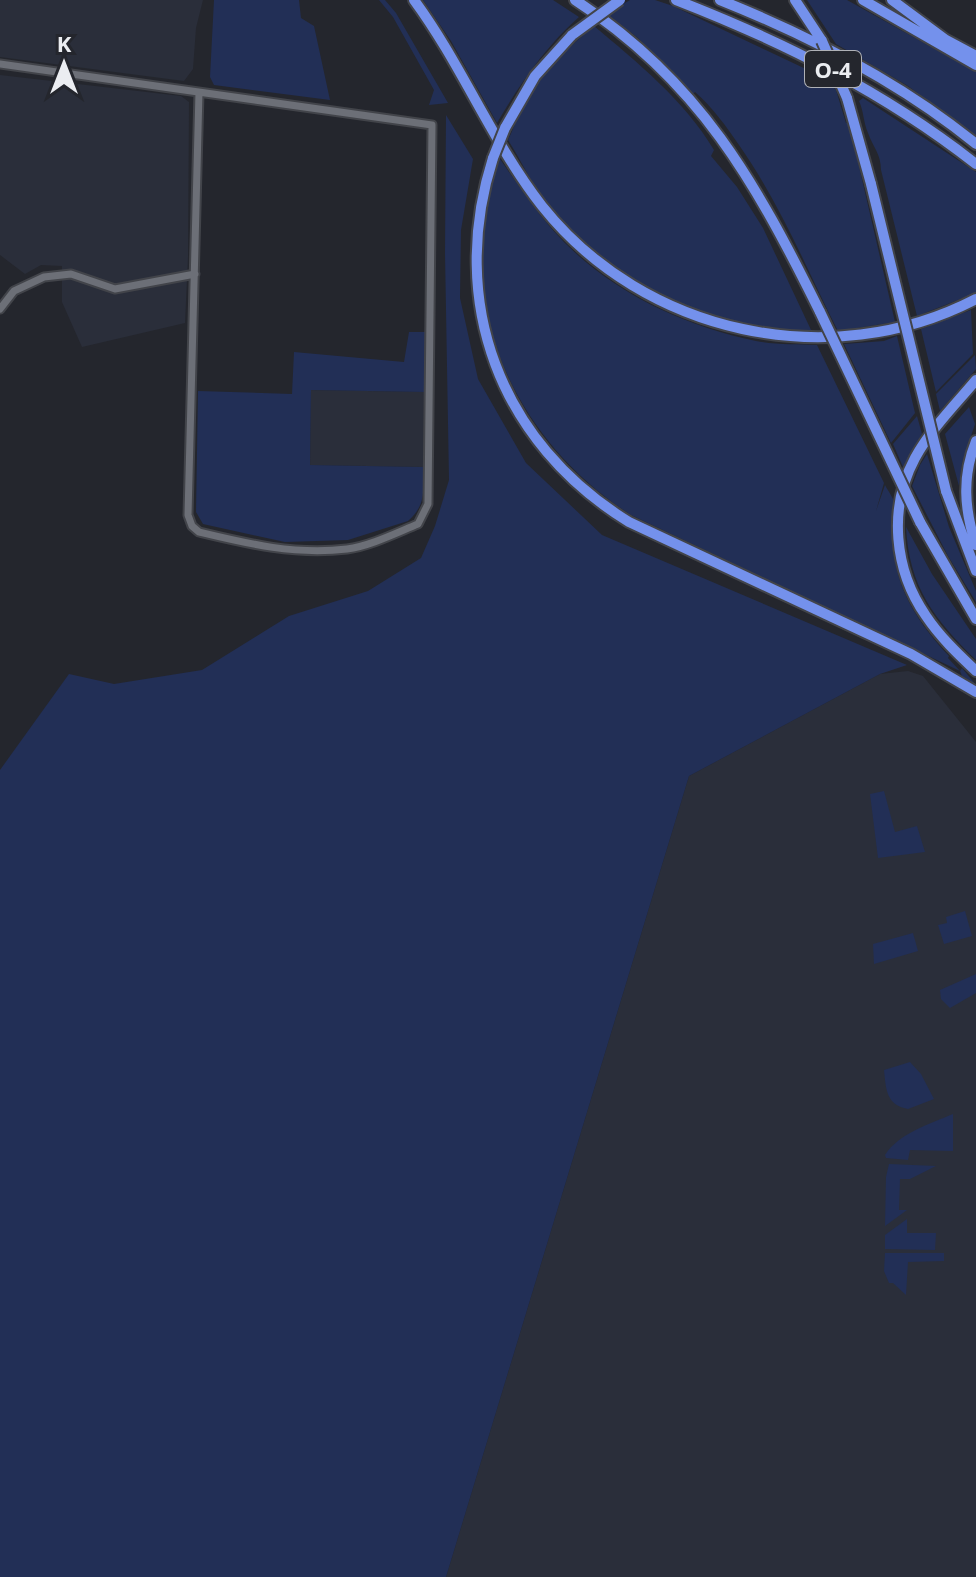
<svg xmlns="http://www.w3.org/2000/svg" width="976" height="1577" font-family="'Open Sans',sans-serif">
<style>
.built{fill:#2a2e3a}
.green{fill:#222f56}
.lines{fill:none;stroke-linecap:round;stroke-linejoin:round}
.minor-casing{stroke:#42444a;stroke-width:11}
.highway-casing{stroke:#42444a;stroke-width:14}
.minor{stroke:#6c6f77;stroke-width:7}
.highway{stroke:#7491ec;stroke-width:10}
.highway-bridge-casing{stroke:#42444a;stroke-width:14;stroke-linecap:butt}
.highway-bridge{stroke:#7491ec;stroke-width:10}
.labels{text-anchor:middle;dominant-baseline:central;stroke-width:8;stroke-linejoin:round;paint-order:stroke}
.shield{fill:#24262d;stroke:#afb1b6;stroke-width:2}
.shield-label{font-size:22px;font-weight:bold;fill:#ebedf1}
</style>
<rect width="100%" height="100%" fill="#24262d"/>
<path class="built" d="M0 0H203L196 28 193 69 184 81 0 57Z
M0 75 181 96 189 102 188 257 185 323 82 347 62 302V266L41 265 25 274 0 255Z
M311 390 424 392 423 467 310 465Z
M908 671 923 676 976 742V1577H446L689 776 880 674Z"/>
<path class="green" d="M214 0H299L301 18 314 26 330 100 214 85 210 77Z
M379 0H385L396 13 448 103 429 105 434 90 393 17Z
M423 0H553L579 17C545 47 520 84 497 123L451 41Z
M630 0H655L673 6 827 79 836 90 846 123H849L895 322 838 331C806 268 781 205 739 145 726 126 713 108 695 92L693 94 638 38 607 14Z
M807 0H847L976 72V136L908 86 836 44Z
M594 26C637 62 685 101 714 150L711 156 737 187 763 228 812 332C707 328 612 285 546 202 531 183 521 160 508 140 515 126 518 114 526 100 544 69 568 48 594 26Z
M863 98 976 172V293L917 316 881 170C881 154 873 147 868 133 863 121 864 112 859 101Z
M446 115 473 159 461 230 460 298 478 379 526 463 602 535 907 665 880 674 689 776 446 1577H0V770L69 674 114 684 202 670 289 616 368 591 421 558 435 526 449 480 445 253Z
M500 159C516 182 532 206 551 228 603 288 679 325 756 341 776 345 797 344 817 345L884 483 876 511 885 485C888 491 895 500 896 508 896 520 892 533 893 545 896 590 919 624 949 656L948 658 960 671 962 668 976 685 962 676 960 671 631 515C512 439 447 296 500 159Z
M971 310 973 354 936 392 921 329Z
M409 332H425L424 392 311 390 310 465 423 467C423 490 427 504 408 521L348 540 285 542 203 524 196 512 198 391 292 394 294 352 404 362Z
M897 336 915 413 891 443 844 344 884 341Z
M975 355 976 369 940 411 936 394Z
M969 407 975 424 962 463 959 486 945 434Z
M917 416 922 434 903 467 893 444Z
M927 454 949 527 976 591V602L948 556 912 486 920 465Z
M906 527 932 574 976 639V660C934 619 909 587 906 527Z
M884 791 895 832 917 826 925 852 878 858 870 794Z
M965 911 972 936 944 944 938 925 947 923 946 917Z
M913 933 918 951 874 964 873 944Z
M976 974V993L950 1008 941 999 940 990Z
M910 1062 921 1074 934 1099 908 1109C886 1105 886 1089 884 1070Z
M953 1114V1151L910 1150 908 1160 886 1158 885 1155C899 1133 930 1124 953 1114Z
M889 1164 936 1166 910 1179H900L899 1210H907L885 1226 886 1177Z
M907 1219V1233H936L935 1250 885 1249V1235Z
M885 1253H944V1261L908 1262 906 1295 893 1283H889L884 1271Z"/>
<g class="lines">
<g class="minor-casing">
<path id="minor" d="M0 64 432 125 428 504 418 524C396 533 370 546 347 549 294 555 249 544 199 532L192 526 188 515 199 92
M0 309 14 291 44 277 71 274 115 289 195 274"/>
</g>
<g class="highway-casing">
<path id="highway" d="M414 0C462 65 492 142 542 206 644 334 830 375 976 299
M575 0C700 81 756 183 820 312
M676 0C784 42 884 92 976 164
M720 0C810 36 900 82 976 144
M795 0 822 41
M863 0 976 65
M892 0 946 40 976 56
M847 98 871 184
M505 128 535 76 572 35
M493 158C447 302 500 443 629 522L911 654 976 692
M976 380C955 405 931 429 915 458 888 508 894 570 926 616 940 637 958 654 976 671
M976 441C962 476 964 509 976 545
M946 491 976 571
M920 522 976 619"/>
</g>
<use href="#minor" class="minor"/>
<use href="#highway" class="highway"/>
<g class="highway-bridge-casing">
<path id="highway-bridge" d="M572 35 620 0
M822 41 847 98
M493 158 505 128
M871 184 946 491
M820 312 920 522"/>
</g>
<use href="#highway-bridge" class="highway-bridge"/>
</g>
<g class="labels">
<rect class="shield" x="805" y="51" width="56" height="36" rx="6"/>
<g class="shield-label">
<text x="833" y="69">O-4</text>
</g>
</g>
<g transform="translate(64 64)" stroke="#24262d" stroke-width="6" paint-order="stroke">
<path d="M0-6L14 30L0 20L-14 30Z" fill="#ebedf1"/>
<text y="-12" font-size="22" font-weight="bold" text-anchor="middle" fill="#ebedf1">K</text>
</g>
</svg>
